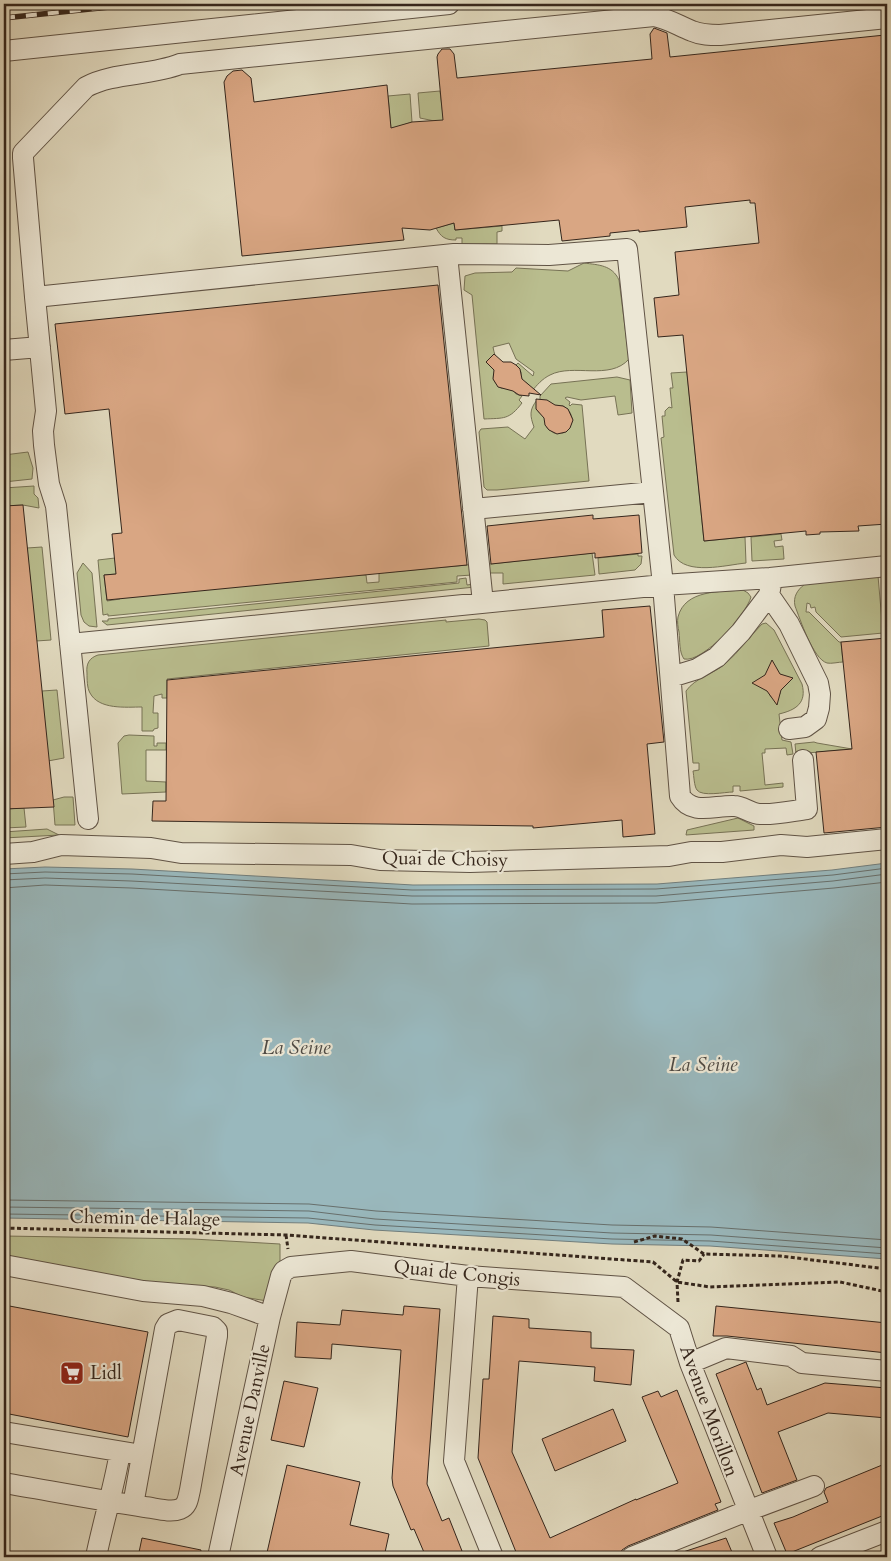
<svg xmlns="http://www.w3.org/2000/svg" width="891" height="1561" font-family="Cardo,serif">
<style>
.green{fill:#b9bd8e;stroke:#777255;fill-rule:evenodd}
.water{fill:#99b8bd;stroke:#717e7d}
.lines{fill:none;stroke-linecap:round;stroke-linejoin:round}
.shore{stroke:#676f6c;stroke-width:1}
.building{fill:#d9a683;stroke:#35261c}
.minor-casing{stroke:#605345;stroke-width:22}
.path{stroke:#35261c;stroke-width:3;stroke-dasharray:4 2.5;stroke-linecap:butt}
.minor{stroke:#ece7d5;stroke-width:20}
.rail-casing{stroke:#35261c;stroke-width:5.5}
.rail{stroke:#ece7d5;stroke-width:4;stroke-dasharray:11;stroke-linecap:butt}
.labels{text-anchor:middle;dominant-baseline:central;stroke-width:4.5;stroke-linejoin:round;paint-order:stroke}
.street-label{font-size:19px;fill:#35261c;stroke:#ece7d5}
.poi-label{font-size:19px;fill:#35261c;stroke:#ece7d5;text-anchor:start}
.water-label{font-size:20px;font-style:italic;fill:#4e4a44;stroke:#ece7d5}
</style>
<rect width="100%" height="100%" fill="#e1dabf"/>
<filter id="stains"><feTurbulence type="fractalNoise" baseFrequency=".004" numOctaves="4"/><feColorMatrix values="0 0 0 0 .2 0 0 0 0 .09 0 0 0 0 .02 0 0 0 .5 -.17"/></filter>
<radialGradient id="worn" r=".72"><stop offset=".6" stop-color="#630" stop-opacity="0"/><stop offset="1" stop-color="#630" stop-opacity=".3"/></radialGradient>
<path class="green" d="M440 91 444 123 420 118 418 93Z
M410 94 412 122 391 129 388 96Z
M454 223 455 230 502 226V231L497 232V244H462V238H456V240C445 240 441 237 436 228Z
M584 263C599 265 612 265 619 280L629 359C610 381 573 363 550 375 542 379 537 385 532 391L527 383 521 381V372L516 365 518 363 533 376 534 372 516 359 509 343 493 347C494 353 496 358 497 363 498 374 486 376 501 388L512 389 516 394 522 396 519 400 522 403C509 420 504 418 484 419L472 295 464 290 465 276 475 273 512 272 516 268 568 271Z
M687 372 704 541 745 537 746 563C726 565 686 576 674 555L661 438 664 437 662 416H665V411L669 407 672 408 670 388H673L671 373Z
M617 377 630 380 632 413 618 415 615 396 581 400 567 397 565 398 570 402 569 405 570 406 572 404 582 405 589 481 497 490H487L484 487 479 432 481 429 508 427 525 439 534 427C530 416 529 410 537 400 537 408 536 413 545 416L547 428 554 433H563C575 426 575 413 563 406H554L540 401V396L551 384Z
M28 452 33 468 32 479 4 482V455Z
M34 486V494L38 498 39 508 23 505 4 506V488Z
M781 534 782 540 774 541 775 547 783 546 784 559 752 561 751 537Z
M42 547 51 640 36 641 27 548Z
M592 553 595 575 503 584V573H488L490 564Z
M638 554V556H642L641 564 635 570 599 574 598 558Z
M115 558 366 575 367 583 379 582V573L467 565H471L472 575 457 576V582L108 616V614L103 615 98 560ZM117 574 120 599 107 601 104 575Z
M83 563 92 573 97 627 89 626 84 622 81 615 77 573Z
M878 576 883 633 841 637 816 612 815 607 811 608 810 604 807 603 806 612H809L839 642H841L843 662C839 662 831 664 827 663 813 659 800 619 795 606 793 597 797 590 805 584Z
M466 578 467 585 474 584 475 587 107 625 102 621H108V619L459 583V579Z
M743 590 748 593 751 597C746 615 703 663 684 659 679 652 680 641 679 632 678 628 677 621 678 617 685 589 721 592 743 590Z
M479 619 485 620 487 622 489 646 167 679V698H162V694L154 696 153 713H158V728L154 729 153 731H142V707C126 707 99 710 90 693 87 688 87 679 87 673 86 664 89 658 98 655L446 620V622Z
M766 623 774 630 802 684C807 703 796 710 779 714L782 740 791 742 793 754 787 755 786 748 765 749V753H762L765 785 783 783V787L740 791V786H733V792C725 792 702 797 697 790 694 786 694 776 693 771L699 770V763H693L686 691C695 678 713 674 725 664 739 652 749 637 762 624ZM775 667 778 671V675H782L786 677 787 684 780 689V694L777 697H771C766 690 764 674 769 668Z
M57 690 64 758 48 761 42 691Z
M129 735 154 736V746H157V743H166V750H146V781L166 782V792L122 794 118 743 124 736Z
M814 742 817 743 852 749 796 754 795 744Z
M64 797H73L75 825H55L53 800Z
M24 808 26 827 4 828V809Z
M738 818 754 826V830L686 835 687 830Z
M47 829 59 835 4 838V832Z
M4 1236 193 1239 280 1244V1267L267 1301 243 1297 229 1290 215 1287 166 1285 4 1256Z"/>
<path class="water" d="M887 863V1259L710 1246 612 1244 374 1230 308 1223 4 1218V869L45 867 132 869 413 885 657 884 832 870Z"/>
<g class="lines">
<path class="shore" d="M4 874 45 872 132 874 412 890 656 889 833 875 887 868
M4 880 45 878 131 881 412 896H656L833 881 887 874
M4 888 45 885 131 888 412 904 656 903 834 888 887 882
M4 1200 309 1204 376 1211 612 1225 711 1227 887 1240
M4 1207 309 1211 375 1219 612 1233 711 1235 887 1248
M4 1214 308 1218 375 1225 612 1239 710 1241 887 1254"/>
</g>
<path class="building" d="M654 28 667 33 670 57 885 35 887 56V524L858 526 859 531 820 532V534L806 535V531L704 541 683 335 658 337 654 298 679 295 675 252 759 243 755 203H750V200L685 207 687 227 639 232V230L610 233V236L562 241 559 220 455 230 454 223 430 230 402 228 404 240 242 256 224 82 227 76 233 71 242 70 251 78 254 102 387 85 391 128 412 122 443 120 437 57 438 54 442 49H450L454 54 457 78 652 59 650 34Z
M438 285 467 565 107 600 104 575 116 574 112 534 122 533 109 409 65 414 55 324Z
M494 354 503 362H511L516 365 520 369 522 379 541 395 529 393V396L519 395 513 391 498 387 493 379 494 370 486 362Z
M536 399 547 400 555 405 563 406 568 409 573 420 570 428 566 432 557 434 549 430 545 425 544 418 536 409Z
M23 505 54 807 4 809V506Z
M593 515V519L639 515 642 553 595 558V553L491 564 487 526Z
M650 606 664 742 647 744 655 834 623 837 622 820 533 828V826L152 821 153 801H166L167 680 604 637 602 610Z
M887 638V827L824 833 816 752 852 749 841 642Z
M772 660 780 674 793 678 781 690 777 705 767 691 752 683 765 675Z
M4 1305 148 1332 128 1437 4 1413Z
M404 1306 440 1309 427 1484 442 1521 449 1518 462 1551 448 1557H426L414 1529 411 1530 393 1486 392 1478 401 1350 332 1344 331 1359 295 1357 297 1322 340 1325 342 1310 403 1315Z
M716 1306 887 1323V1353L727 1336H713Z
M493 1316 529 1319V1328L591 1332V1348L634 1350 631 1385 594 1381 595 1367 519 1361 512 1452 550 1538 636 1499V1500L678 1483 642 1397 658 1391 661 1397 677 1390 721 1502 715 1504 718 1510 628 1546 622 1550 620 1557H518L478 1458 483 1379H489Z
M746 1362 757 1390 761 1388 767 1405 825 1383 887 1388V1418L828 1413 778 1432 797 1480 762 1493 716 1374Z
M284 1381 318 1388 304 1447 271 1440Z
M613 1409 626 1441 555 1471 542 1439Z
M887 1463V1514L787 1554 774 1523 793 1517 828 1502 824 1492 826 1488Z
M287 1465 360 1482 350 1525 389 1534 384 1557H266Z
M142 1538 201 1550 200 1557H138Z
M726 1538 734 1557H678L677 1554Z"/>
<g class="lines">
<g class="minor-casing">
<path id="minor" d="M4 51 449 4
M447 255 483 603
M35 297 23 158V153L86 87C114 72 150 76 180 64L654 16C669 19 679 26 692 31 701 35 710 35 720 35L887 18
M4 350 40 347
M473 509 653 492
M769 595 789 624 818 683 820 694 819 708 816 719 805 727 789 729
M70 644 663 585 770 578 887 566
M671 677 697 669 717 657 741 632 769 595 771 584
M88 819 56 506 49 484 44 445 43 431 46 411 35 297 454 254 549 255 627 249 663 585 680 796C692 816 715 805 734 806 743 806 751 814 760 814 775 815 792 811 807 809L803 760
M4 854 33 852 61 845 151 848 181 853 351 855 380 860 470 862 669 856 691 852H722L781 845 807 847 887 839
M4 1265 143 1291 203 1296 231 1303 270 1317
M468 1276 454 1461 493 1557
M690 1363 726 1348 791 1356 802 1363 887 1371
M4 1432 142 1455
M4 1483C51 1491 98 1500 145 1507 155 1508 170 1513 180 1509 188 1506 188 1498 190 1490L217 1336V1331L213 1327 178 1320 168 1324 165 1329 133 1505
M96 1557C103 1522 114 1488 120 1452
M218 1557 270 1317 281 1276 284 1271 291 1267 351 1261 468 1276 624 1287 679 1328 690 1363 767 1557
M632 1557 747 1511 814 1486
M820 1557 887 1531"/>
</g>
<path class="path" d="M4 1228 286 1235 653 1262 677 1282 710 1287 840 1282 887 1292
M286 1235 288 1249
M634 1242 655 1236 682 1239 704 1254 780 1256 887 1269
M678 1302 677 1282 683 1260 699 1261 704 1254"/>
<use href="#minor" class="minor"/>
<g class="rail-casing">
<path id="rail" d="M4 5 19 4
M4 18 138 4"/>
</g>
<use href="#rail" class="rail"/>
</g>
<defs>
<g id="supermarket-square" transform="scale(1.25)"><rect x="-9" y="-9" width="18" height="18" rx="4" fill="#8f2418" stroke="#ece7d5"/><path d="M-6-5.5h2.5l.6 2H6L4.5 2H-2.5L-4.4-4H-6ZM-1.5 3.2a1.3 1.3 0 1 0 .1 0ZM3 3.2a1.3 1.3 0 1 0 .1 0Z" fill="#fff"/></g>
</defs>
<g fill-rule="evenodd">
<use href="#supermarket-square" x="72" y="1373"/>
</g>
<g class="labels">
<g class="street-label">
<text transform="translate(445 859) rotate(1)">Quai de Choisy</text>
<text transform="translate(145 1218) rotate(1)">Chemin de Halage</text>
<text transform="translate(457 1273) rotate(6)">Quai de Congis</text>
<text transform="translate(250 1410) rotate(-78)">Avenue Danville</text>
<text transform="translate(709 1411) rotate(70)">Avenue Morillon</text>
</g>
<g class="poi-label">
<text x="90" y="1373">Lidl</text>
</g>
<g class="water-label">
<text x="296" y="1047">La Seine</text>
<text x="703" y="1064">La Seine</text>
</g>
</g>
<rect width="891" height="1561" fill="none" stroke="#e1dabf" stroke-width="20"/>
<rect x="5" y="5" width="881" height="1551" fill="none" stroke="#35261c" stroke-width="2.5"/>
<rect x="10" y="10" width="871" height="1541" fill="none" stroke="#35261c"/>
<rect width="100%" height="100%" filter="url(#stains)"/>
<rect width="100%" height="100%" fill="url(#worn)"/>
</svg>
